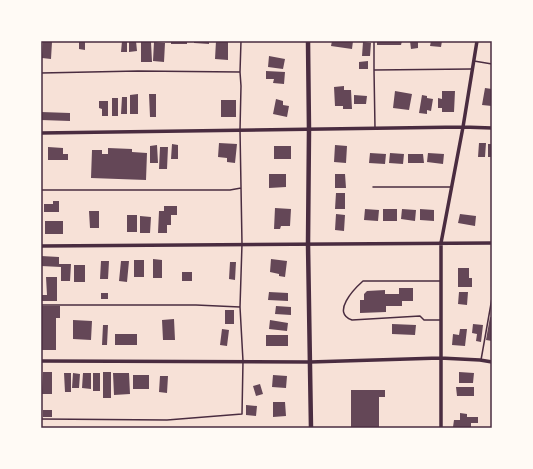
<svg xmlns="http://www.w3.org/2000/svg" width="533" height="469" font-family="Jost,sans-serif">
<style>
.building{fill:#644757}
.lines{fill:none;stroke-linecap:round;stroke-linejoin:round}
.service{stroke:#4a2c40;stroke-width:1.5}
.minor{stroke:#4a2c40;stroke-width:3.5}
.tertiary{stroke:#4a2c40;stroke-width:4.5}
.neatline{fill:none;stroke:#4a2c40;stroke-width:1.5}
</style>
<rect width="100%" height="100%" fill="#f7e1d7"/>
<path class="building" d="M43 41 52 42 51 59 42 58Z
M79 41H85V50L79 49Z
M122 41H127V52H121Z
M129 41H136L137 51 129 52Z
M171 41H187V44H171Z
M194 41H209V44L194 43Z
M216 41H228V60L215 59Z
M332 41H353L352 49 331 46Z
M377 41H402L401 45H377Z
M410 41H418V48L411 49Z
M431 41H442L441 47 430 46Z
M141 42H151L152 62H141Z
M154 42 165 43 164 62 153 61Z
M363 42 371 43 370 56H362Z
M269 56 285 59 283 69 268 67Z
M368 61V69H359V62Z
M266 71 285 72 284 84 273 83 274 79H266Z
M344 86V90H351L352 109H343V106H335L334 87Z
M485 88 492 89V106L482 105Z
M395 91 412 94 409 110 393 108Z
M442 91H455L454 112H442V108H438V98L442 99Z
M138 94V114H130V95Z
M149 94H156V117H150Z
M354 95 367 96 366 104H354Z
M422 95 427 96V98L433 99 431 111 427 110V114L419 113Z
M122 97H127V114H121Z
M112 98H118V116H112Z
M276 99 283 101V105L289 106 287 117 273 114Z
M221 100H236V117H221Z
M99 101H108V116H102V109L99 108Z
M41 112 70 113V121L41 120Z
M219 143 237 144 235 163 227 162V158L218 157Z
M479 143H486L485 157H478Z
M172 144 178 145V159H171Z
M488 144H492V157H488Z
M157 145 158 163H150V146Z
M335 145 347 146 346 163 334 162Z
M274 146H291V159H274Z
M48 147 63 148V154H68V160H48Z
M160 147H168L167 169H159Z
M108 148 132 149V152L147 153 146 180 91 178 92 150H102V154H108Z
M370 153 386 154 385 164 369 163Z
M390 153 404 154 403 164 389 163Z
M428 153 444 154 443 164 427 162Z
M408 154H423L424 163H408Z
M269 174H286V187L269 188Z
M335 174H345L346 188H335Z
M336 193H345V209H335Z
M53 201H59V212H44V204H53Z
M164 206H177V215H171V225H167V233H158L159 211H164Z
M275 208 291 209 290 226H281L280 229H274Z
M365 209 379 210 378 221 364 220Z
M383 209H397V221H383Z
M402 209 416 210 415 221 401 219Z
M420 209 434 210V221L420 220Z
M89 211H99V228H90Z
M336 214 345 215 344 231 335 230Z
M460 214 476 216 475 226 458 223Z
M127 215H137V232H127Z
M140 216 151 217 150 233H140Z
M45 221H63V234H45Z
M41 256 59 257V264H71L70 281H61V267L41 266Z
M153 259 162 260V278H153Z
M271 259 287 261 285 277 279 276V274L270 272Z
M134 260H144V277H134Z
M101 261H109L108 279H100Z
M121 261H129L127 282 119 281Z
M230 262H236L235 280 229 279Z
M74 265H85V282H74Z
M458 268H469V278H472V287H458Z
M182 272H192V281H182Z
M46 277H57V301H41V295H47Z
M399 288H413V301H402V306H386V312L360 313V300H364V294L367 291 385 290V294H399Z
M269 292 288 293V301L268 300Z
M459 292H468L467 305 458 304Z
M101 293H108V299H101Z
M41 306H60V318H56V350H41Z
M276 306 291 307V315L275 314Z
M225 310H234V324H225Z
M490 317 492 318V341L486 340Z
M174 319 175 340H163L162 320Z
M73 320 92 321 91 340 73 339Z
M270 320 288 323 287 331 269 329Z
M392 324 416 325 415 335 392 334Z
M473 324 483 325 481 342 476 341 477 334 472 333Z
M103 325H108L107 345H102Z
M222 329 229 330 227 346 220 345Z
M460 329H467L465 346 452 345 453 334 459 335Z
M115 334H137V345H115Z
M266 335H288V346H266Z
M43 372H52V394H42Z
M103 372H111V398H103Z
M459 372 474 373 473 383H459Z
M64 373H71V392H65Z
M73 373 80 374 79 388H72Z
M83 373H91V389L82 388Z
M93 373H100V391H93Z
M113 373H129L130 394 114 395Z
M133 375H149V389H133Z
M273 375 287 376 286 388 272 387Z
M160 376H168L167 393 159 392Z
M260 384 263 394 256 396 253 386Z
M456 387H474V396H457Z
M351 390H385V397H379V428H351Z
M273 402H285L286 416 273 417Z
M246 405 257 406 256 416 246 415Z
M43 410H52V417H43Z
M460 413 467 414V417H478V423H471V427H453L454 420H460Z"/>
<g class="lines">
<path class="service" d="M374 41V70L471 69
M474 61 492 64
M374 70 375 128
M41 73 138 71 240 72 241 41
M373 187H450
M41 190H230L241 188
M41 305H196L240 307
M441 320H424L420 316 352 320C331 313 354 289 363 281H441
M481 360 492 298
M41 419 167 420 242 414 243 361 240 307 242 244 240 130 241 86 240 72"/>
<path class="minor" d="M41 133 463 127 492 128
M41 246 492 243
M41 361 310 362 440 358 480 360 492 362
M441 428V243L463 127 477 41"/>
<path class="tertiary" d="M308 41 309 130 308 244 311 428"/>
</g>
<rect width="533" height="469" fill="none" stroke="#fffaf5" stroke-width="84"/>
<rect x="42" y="42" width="449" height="385" class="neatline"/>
</svg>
